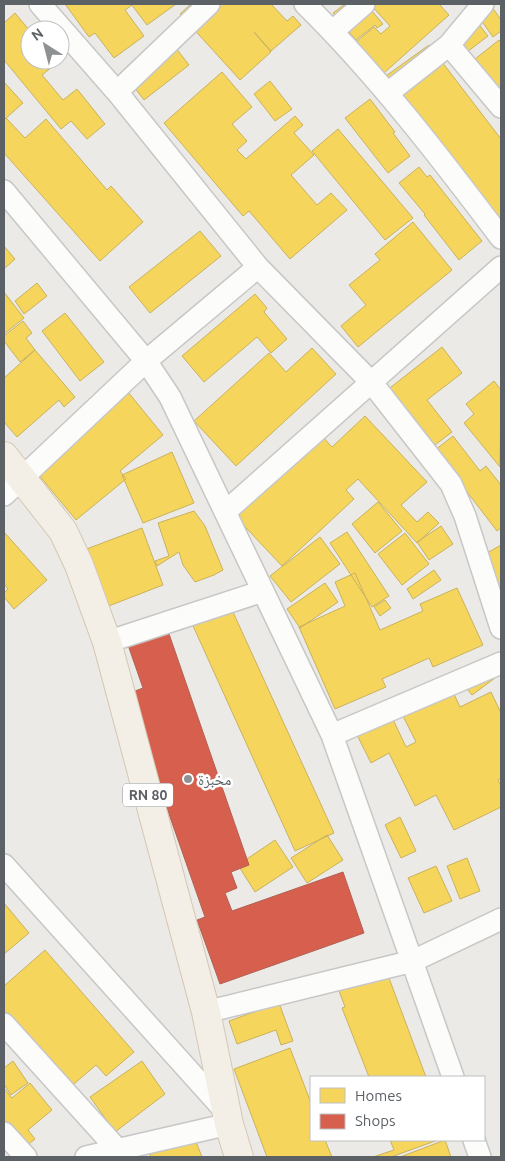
<svg xmlns="http://www.w3.org/2000/svg" width="505" height="1161" font-family="Ubuntu,'Noto Naskh Arabic',sans-serif">
<style>
.homes{fill:#f6d55c;stroke:#c8b25f}
.shops{fill:#d6604d;stroke:#b16054}
.lines{fill:none;stroke-linecap:round;stroke-linejoin:round}
.street-casing{stroke:#c7c7c7;stroke-width:24}
.primary-casing{stroke:#d5c7b3;stroke-width:30}
.street{stroke:#fcfcfb;stroke-width:21}
.primary{stroke:#f3efe7;stroke-width:28}
.poi-dot{fill:#8e9192;stroke:#fff;stroke-width:2}
.labels{text-anchor:middle;dominant-baseline:central;stroke-width:5;stroke-linejoin:round;paint-order:stroke}
.shield{fill:#fff;stroke:#8d9093;stroke-width:1}
.shield-label{font-size:14px;font-weight:bold;fill:#5c6165}
.poi-label{font-size:15px;fill:#5c6165;stroke:#fff;text-anchor:start}
</style>
<rect width="100%" height="100%" fill="#eceae6"/>
<path class="homes" d="M65 4H130L132 5 125 10 144 36 114 58 95 33 89 37Z
M131 4H176L147 25Z
M191 4H271L287 21 293 16 301 25 271 51 254 32 271 52 240 80 180 14Z
M345 4H366L383 24 377 28 375 25 356 40 333 13Z
M370 4H439L449 15 384 73 356 42 374 27 381 34 390 26Z
M490 4 501 20V31L493 37 476 13Z
M15 13 30 31V60H54L57 63 42 75 63 100 77 89 105 124 87 139 71 121 61 129 4 60V23Z
M473 17 488 36 463 55 448 36Z
M169 39 189 65 144 100 124 74Z
M499 40 501 43V102L470 63Z
M429 45 501 139V225L372 86Z
M222 72 252 107 232 124 247 141 237 150 246 159 295 116 303 125 294 133 314 155 291 175 317 205 331 193 347 210 290 259 249 211 243 216 164 123Z
M270 81 292 109 275 121 254 94Z
M4 82 23 103 5 119 4 117Z
M370 99 395 132 393 133 410 156 388 173 345 118Z
M6 118 25 138 46 119 107 190 111 186 143 222 100 261 4 153V120Z
M338 129 413 218 385 240 312 151Z
M419 167 427 177 430 175 482 241 459 260 424 215 425 214 399 183Z
M413 222 452 270 358 347 341 326 366 305 349 285 380 260 375 254Z
M200 231 221 256 150 313 129 287Z
M4 246 15 259 4 269Z
M37 283 47 296 24 314 15 301Z
M4 292 24 318 4 334Z
M255 294 267 308 264 312 287 339 271 353 257 337 204 382 182 356Z
M65 313 104 362 80 381 42 331Z
M23 321 32 333 26 338 35 350 20 362 4 341V336Z
M442 347 462 373 427 400 452 432 431 448 386 391Z
M312 348 336 374 236 466 194 421 269 353 286 372Z
M35 350 75 397 64 407 59 400 17 437 4 422V378Z
M494 381 501 390 500 467 464 423 474 414 466 404Z
M128 392 163 435 120 471 126 479 76 520 28 462Z
M365 416 427 482 401 505 417 522 428 512 439 523 417 543 358 479 346 490 354 499 282 566 231 512 321 435 332 447Z
M453 436 480 471 486 466 501 485V528L497 531 435 450Z
M172 452 194 503 143 523 122 475Z
M378 502 402 531 375 553 352 524Z
M194 511 205 526 223 570 214 575 195 582 183 565 179 552 157 566 155 561 169 556 158 523Z
M441 526 453 544 429 560 417 542Z
M142 528 163 585 106 607 84 550Z
M4 532 47 580 14 609 4 597V593L8 589 4 584Z
M347 532 389 596 372 607 330 543Z
M405 533 429 564 402 585 378 554Z
M320 537 340 564 291 602 270 576Z
M501 545V605L475 560Z
M434 570 441 580 413 599 407 589Z
M355 573 380 630 423 611 420 604 457 588 483 645 433 667 429 658 382 679 386 687 335 709 299 627 345 606 335 582Z
M325 583 338 602 300 628 287 609Z
M227 599 334 833 295 851 189 617Z
M385 600 391 608 380 616 374 607Z
M487 668 495 678 472 695 464 685Z
M453 692 460 707 491 692 501 713V778L498 780 501 786V807L454 830 436 795 415 806 389 753 371 763 354 729 389 711 406 747 416 742 403 716Z
M400 817 416 851 401 858 385 825Z
M327 835 343 860 307 883 291 858Z
M275 840 293 867 255 892 238 865Z
M467 858 480 891 460 899 447 866Z
M436 866 452 901 424 913 408 878Z
M4 903 29 933 4 954Z
M45 950 134 1052 106 1076 96 1065 68 1089 4 1014V986Z
M386 970 426 1077H369L342 1008 345 1007 338 988Z
M279 1003 293 1041 281 1045 276 1030 237 1044 229 1021Z
M290 1048 311 1103V1140H325L332 1157H267L234 1069Z
M13 1061 28 1083 11 1095 4 1084V1068Z
M142 1061 165 1094 115 1132 90 1097Z
M30 1083 52 1110 28 1130 35 1139 18 1153 4 1136V1088L12 1098Z
M192 1132 202 1157H151L148 1149Z
M390 1140H438L391 1157H373L394 1150Z
M445 1140 451 1157H400Z"/>
<path class="shops" d="M168 631 249 865 231 872 237 888 225 893 232 911 343 872 364 933 220 984 197 920 205 917 127 694 143 688 128 645Z"/>
<g class="lines">
<g class="street-casing">
<path id="street" d="M40 4 117 92 258 267
M305 4C377 75 440 157 501 238
M333 31 364 4
M449 45 501 107
M117 92 209 4
M388 93 449 45 483 4
M4 191 146 361 170 397 332 735 453 1077
M4 495 146 361 258 267 372 383 451 484 465 516 501 628
M225 512 501 267
M107 642 263 591
M332 735 501 663
M4 865 226 1112
M206 1012 413 961 501 919
M4 1024 118 1150
M4 1133 26 1157
M474 1140 480 1157
M86 1157 229 1124"/>
</g>
<g class="primary-casing">
<path id="primary" d="M4 456 63 531 79 565 107 642 206 1012 229 1124 239 1157"/>
</g>
<use href="#street" class="street"/>
<use href="#primary" class="primary"/>
</g>
<circle class="poi-dot" cx="188" cy="779" r="5"/>
<g class="labels">
<rect class="shield" x="123" y="783.5" width="50" height="23" rx="4"/>
<g class="shield-label">
<text x="148" y="795">RN 80</text>
</g>
<g class="poi-label">
<text x="198" y="779">مخبزة</text>
</g>
</g>
<rect width="505" height="1161" fill="none" stroke="#5c6165" stroke-width="10"/>
<rect x="310" y="1076" width="175" height="65" fill="#ffffff" stroke="#bec0c1"/>
<rect x="320" y="1088" width="25" height="15" fill="#f6d55c" stroke="#bec0c1"/>
<text x="355" y="1101" font-size="15" fill="#5c6165">Homes</text>
<rect x="320" y="1114" width="25" height="15" fill="#d6604d" stroke="#bec0c1"/>
<text x="355" y="1126" font-size="15" fill="#5c6165">Shops</text>
<g transform="translate(45 45) rotate(324)"><circle r="24" fill="#ffffff" stroke="#bec0c1"/>
<path d="M0-4L9 19L0 12L-9 19Z" fill="#8e9192"/>
<text y="-8" font-size="14" font-weight="bold" text-anchor="middle" fill="#5c6165">N</text>
</g>
</svg>
